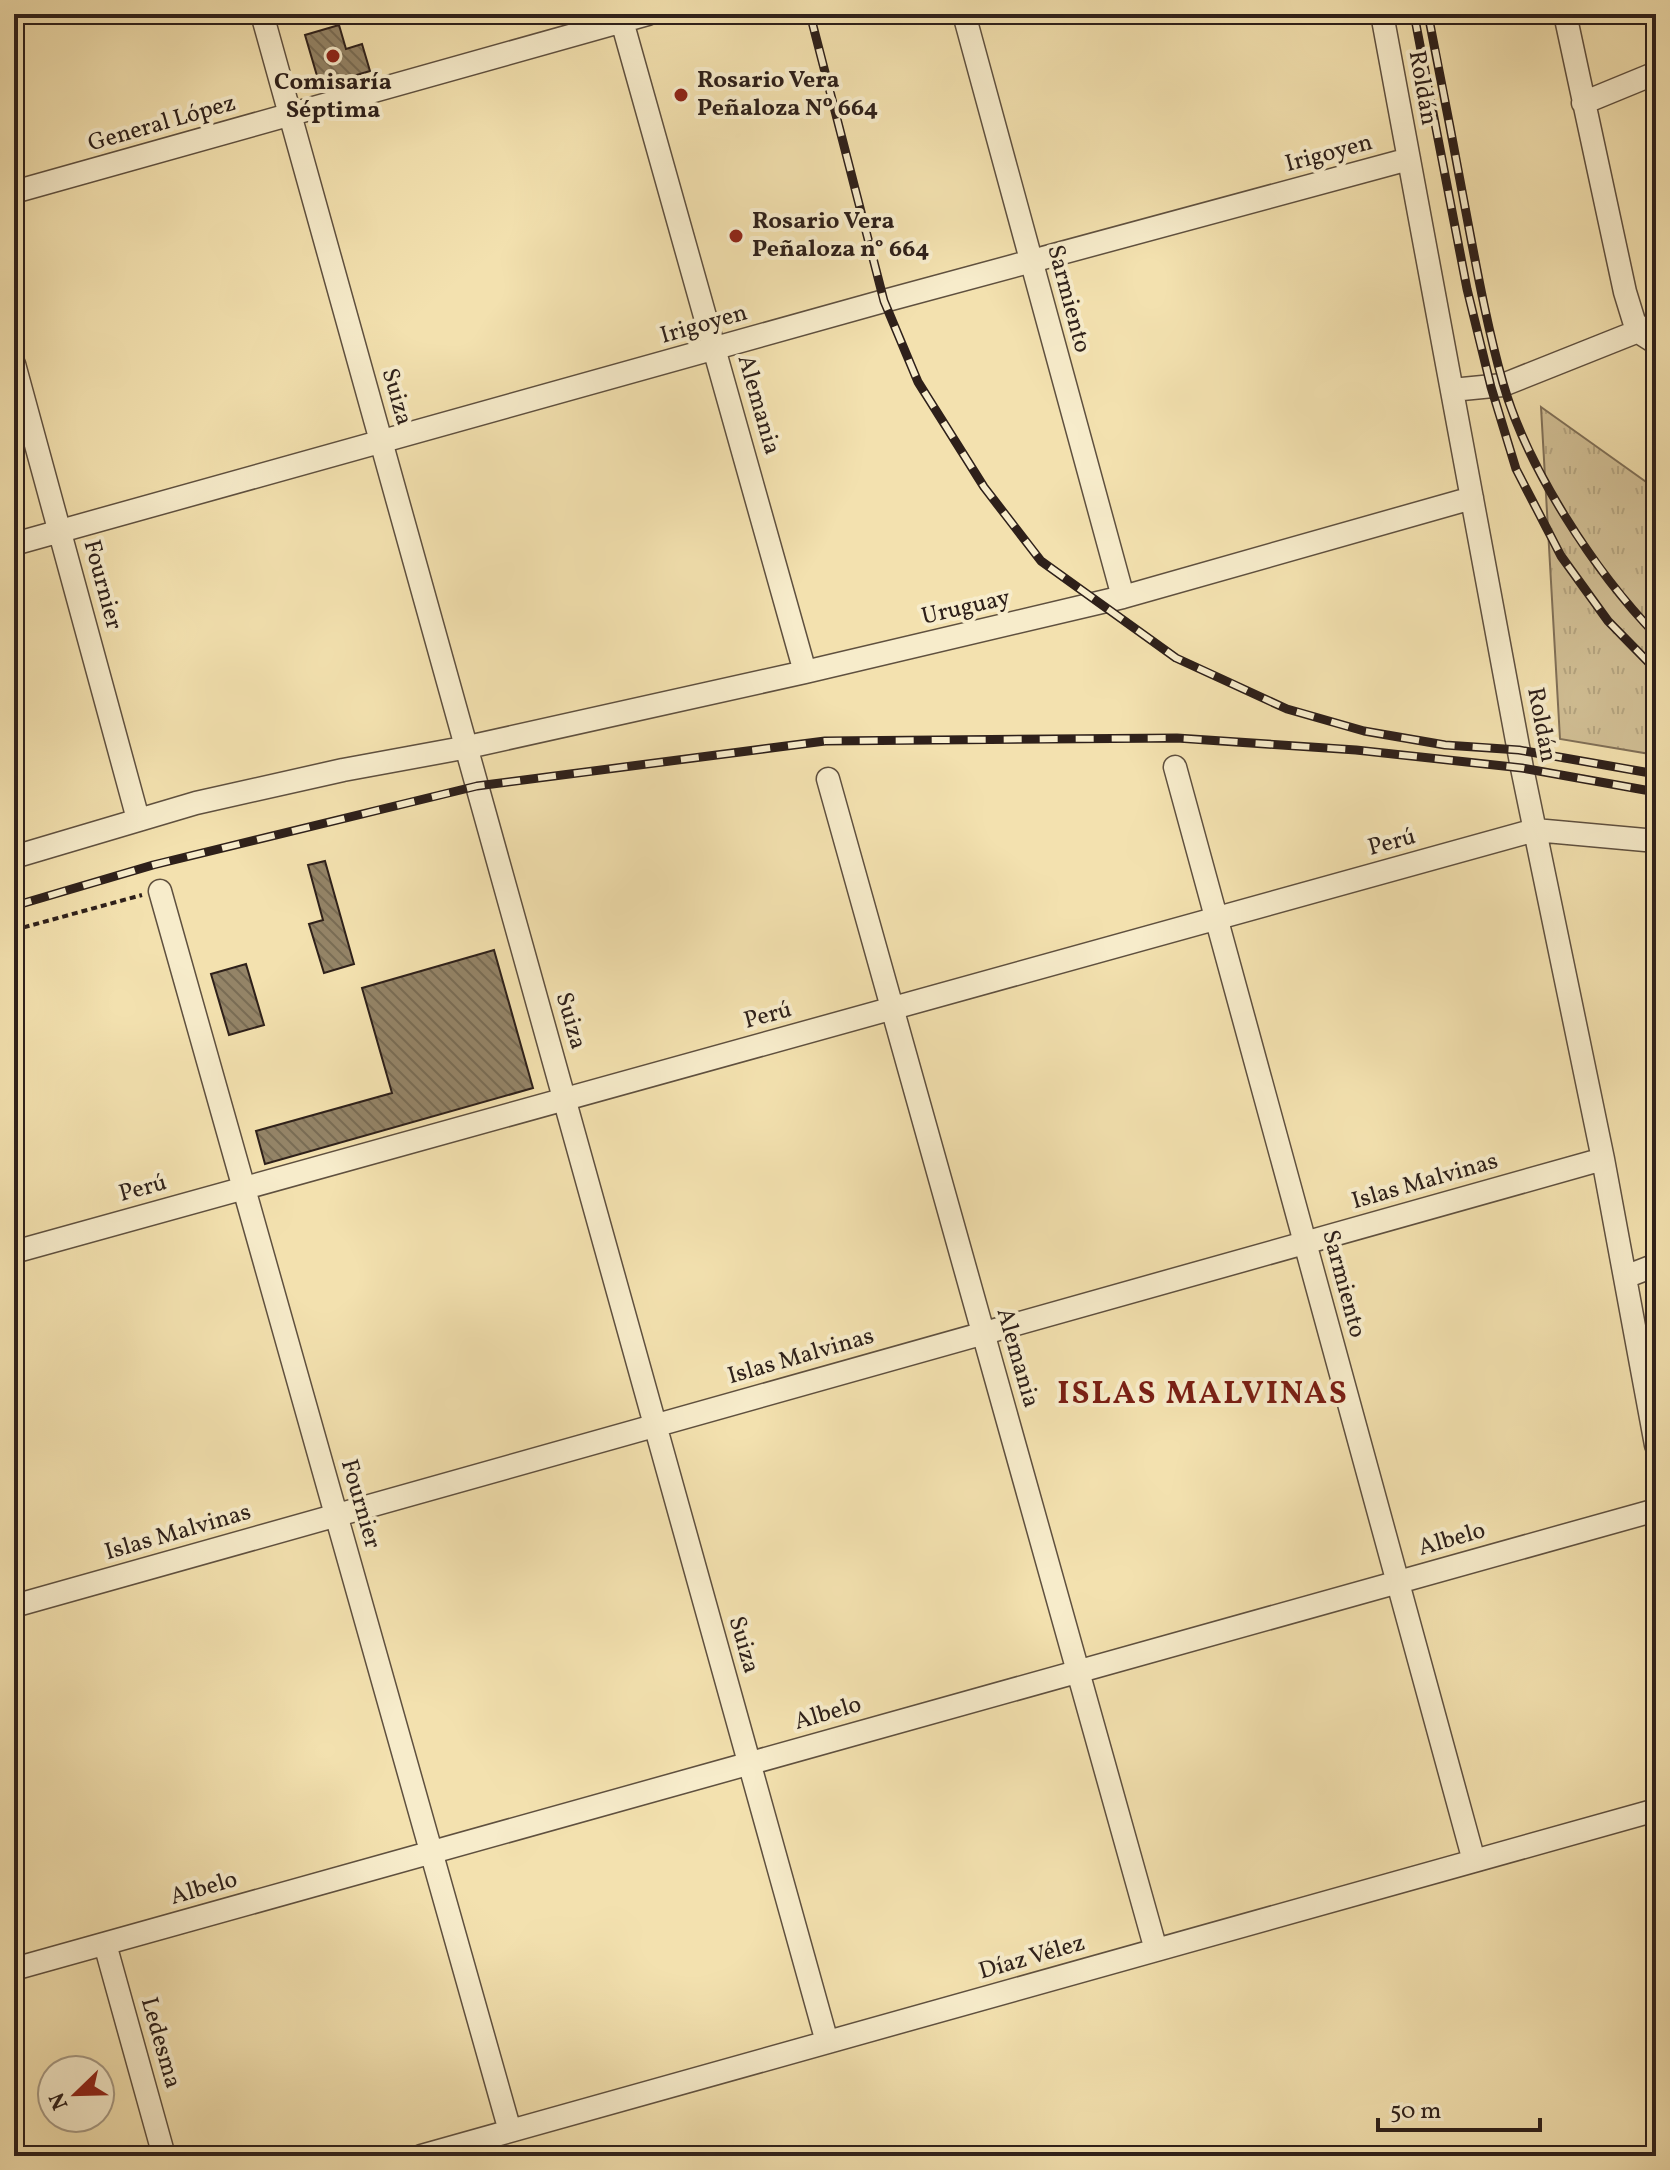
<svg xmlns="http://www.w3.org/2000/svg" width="1670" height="2170" font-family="Vollkorn,serif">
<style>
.grass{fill:url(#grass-tufts);stroke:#807058;stroke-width:2}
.building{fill:url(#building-back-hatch);stroke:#2e201a;stroke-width:2}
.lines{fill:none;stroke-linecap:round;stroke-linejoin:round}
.minor-casing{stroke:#5f503f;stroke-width:25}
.path{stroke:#2e201a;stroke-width:4;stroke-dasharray:6 4;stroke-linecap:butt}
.minor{stroke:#f7eccb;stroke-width:22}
.rail-casing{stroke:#2e201a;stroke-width:9}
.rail{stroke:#f7eccb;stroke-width:6;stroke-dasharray:18;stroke-linecap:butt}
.poi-dot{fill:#8f2418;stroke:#f7eccb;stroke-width:3}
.labels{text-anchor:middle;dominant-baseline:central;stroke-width:8;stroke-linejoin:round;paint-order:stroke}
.poi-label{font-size:24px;font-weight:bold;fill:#2e201a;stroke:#f7eccb;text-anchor:start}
.street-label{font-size:24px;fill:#2e201a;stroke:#f7eccb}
.district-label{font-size:32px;font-weight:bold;letter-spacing:2px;fill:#7a1f14;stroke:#f7eccb}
</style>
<defs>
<pattern id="grass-tufts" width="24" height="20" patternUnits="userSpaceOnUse" patternTransform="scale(2)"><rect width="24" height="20" fill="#d2c096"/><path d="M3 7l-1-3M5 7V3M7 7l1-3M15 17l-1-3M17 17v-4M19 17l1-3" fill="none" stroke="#b5a581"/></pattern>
<pattern id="building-back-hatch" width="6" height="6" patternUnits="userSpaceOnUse" patternTransform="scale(2)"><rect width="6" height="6" fill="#948467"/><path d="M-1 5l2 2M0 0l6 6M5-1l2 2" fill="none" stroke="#796c54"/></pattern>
</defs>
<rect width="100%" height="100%" fill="#f3e1af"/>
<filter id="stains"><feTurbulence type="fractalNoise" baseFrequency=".0025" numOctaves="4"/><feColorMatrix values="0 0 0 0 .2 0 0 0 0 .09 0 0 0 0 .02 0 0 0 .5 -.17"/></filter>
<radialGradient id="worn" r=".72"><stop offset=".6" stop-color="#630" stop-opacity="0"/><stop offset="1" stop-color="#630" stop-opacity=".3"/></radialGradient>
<path class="grass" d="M1541 407 1656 489V755L1560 739Z"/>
<path class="building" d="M339 25 346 49 362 44 370 71 320 86 305 35Z
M325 861 354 964 324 973 309 924 323 920 308 865Z
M494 950 533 1088 265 1164 256 1131 392 1093 362 988Z
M246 964 264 1025 229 1035 211 974Z"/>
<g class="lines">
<g class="minor-casing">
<path id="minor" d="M262 14 827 2042
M620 14 805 672
M964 14 1123 597
M1382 14 1522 768 1603 1159 1656 1445
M1565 14 1625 292 1637 331 1656 343
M1583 103 1656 73
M14 192 648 14
M14 364 138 819
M1452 390 1503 385 1656 324
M14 544 884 301 1409 159
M1175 767 1474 1861
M828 779 1156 1950
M14 857 196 803 343 770 468 747 805 672 1123 597 1472 498
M160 891 510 2131
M14 1252 1535 830 1656 841
M1625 1277 1656 1265
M14 1606 1603 1159
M105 1944 164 2156
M14 1969 1656 1510
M421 2156 1656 1810"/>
</g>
<path class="path" d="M14 930 142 895"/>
<use href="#minor" class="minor"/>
<g class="rail-casing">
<path id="rail" d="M810 14 884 301 918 382 984 487 1041 561 1176 658 1287 709 1364 731 1445 745 1519 750 1656 774
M1414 14 1467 289 1491 387 1516 469 1561 556 1608 621 1656 670
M1428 14C1442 84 1455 153 1468 223 1478 276 1488 330 1503 383 1527 468 1595 572 1656 635
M14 906 153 865 477 786 825 741 1177 738 1356 750 1522 768 1656 792"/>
</g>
<use href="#rail" class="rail"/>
</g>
<g class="poi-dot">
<circle cx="333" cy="56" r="8"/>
<circle cx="681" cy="95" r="8"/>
<circle cx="736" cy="236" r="8"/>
</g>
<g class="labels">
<g class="poi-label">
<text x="697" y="81">Rosario Vera<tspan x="697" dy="28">Peñaloza Nº 664</tspan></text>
<text x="333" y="83" text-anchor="middle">Comisaría<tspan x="333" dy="28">Séptima</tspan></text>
<text x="752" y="222">Rosario Vera<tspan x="752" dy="28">Peñaloza n° 664</tspan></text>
</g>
<g class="street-label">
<text transform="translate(1422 88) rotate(80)">Roldán</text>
<text transform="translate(162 124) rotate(-16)">General López</text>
<text transform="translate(1329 154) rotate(-15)">Irigoyen</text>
<text transform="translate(1068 299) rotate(75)">Sarmiento</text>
<text transform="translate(704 325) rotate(-16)">Irigoyen</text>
<text transform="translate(396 397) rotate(74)">Suiza</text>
<text transform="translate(758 405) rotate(74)">Alemania</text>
<text transform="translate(102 585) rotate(75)">Fournier</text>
<text transform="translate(966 608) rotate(-13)">Uruguay</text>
<text transform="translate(1541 725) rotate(79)">Roldán</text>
<text transform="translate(1392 843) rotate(-15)">Perú</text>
<text transform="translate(768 1016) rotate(-15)">Perú</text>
<text transform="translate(570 1021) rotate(74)">Suiza</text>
<text transform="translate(1425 1182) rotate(-16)">Islas Malvinas</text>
<text transform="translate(143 1189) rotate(-15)">Perú</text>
<text transform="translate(1343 1284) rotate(75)">Sarmiento</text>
<text transform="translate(801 1357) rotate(-16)">Islas Malvinas</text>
<text transform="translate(1017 1358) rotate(74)">Alemania</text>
<text transform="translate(360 1504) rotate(74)">Fournier</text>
<text transform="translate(178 1533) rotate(-16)">Islas Malvinas</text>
<text transform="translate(1452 1540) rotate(-16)">Albelo</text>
<text transform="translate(743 1645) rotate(74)">Suiza</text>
<text transform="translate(828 1714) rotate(-16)">Albelo</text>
<text transform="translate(204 1889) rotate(-16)">Albelo</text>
<text transform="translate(1032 1958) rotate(-16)">Díaz Vélez</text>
<text transform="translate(160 2043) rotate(74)">Ledesma</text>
</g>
<g class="district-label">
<text x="1203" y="1395">ISLAS MALVINAS</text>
</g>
</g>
<rect width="1670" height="2170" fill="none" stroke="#f3e1af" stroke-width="48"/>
<rect x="16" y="16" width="1638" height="2138" fill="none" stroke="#2e201a" stroke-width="4"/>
<rect x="24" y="24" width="1622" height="2122" fill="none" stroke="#2e201a" stroke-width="2"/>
<g transform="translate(76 2094) rotate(247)"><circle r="38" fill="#f7eccb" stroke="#a79a84" stroke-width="2"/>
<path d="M0-6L14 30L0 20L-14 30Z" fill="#8f2418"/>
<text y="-12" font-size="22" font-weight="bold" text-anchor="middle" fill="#2e201a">N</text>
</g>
<path d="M1378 2118v12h162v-12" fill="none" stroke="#2e201a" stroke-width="4"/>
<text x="1390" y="2118" font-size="24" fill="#2e201a" stroke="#f7eccb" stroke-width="6" paint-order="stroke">50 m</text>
<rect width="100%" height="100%" filter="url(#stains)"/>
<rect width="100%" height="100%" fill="url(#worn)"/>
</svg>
